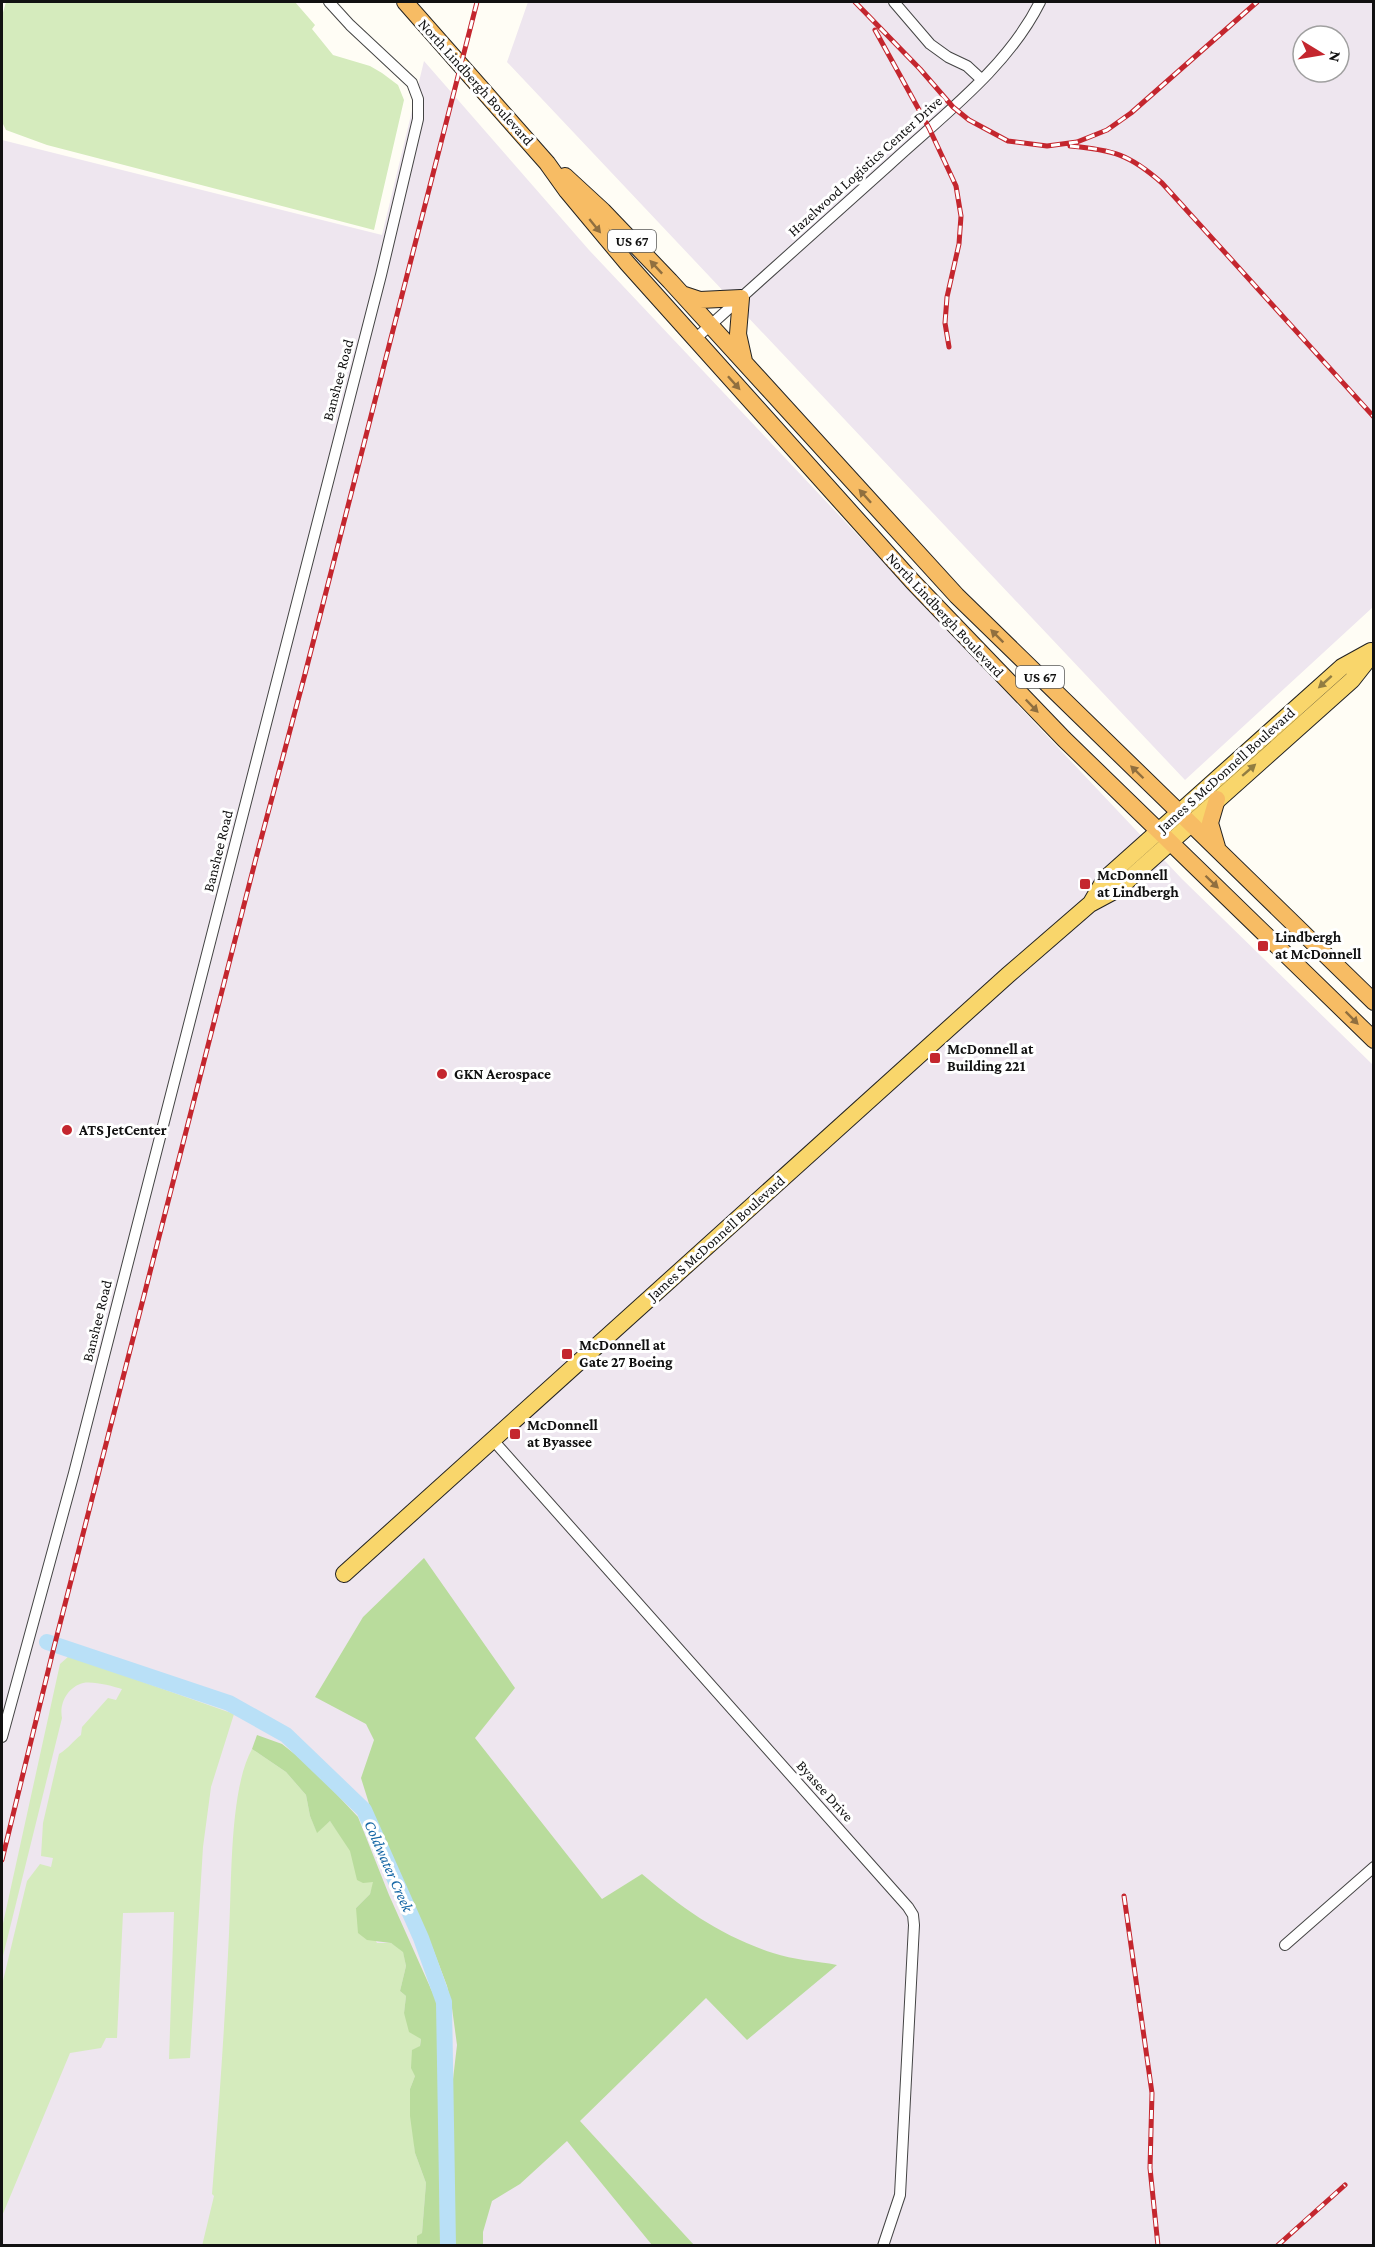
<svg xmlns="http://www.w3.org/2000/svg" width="1375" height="2247" font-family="'Crimson Pro',serif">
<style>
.industrial{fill:#eee6ef;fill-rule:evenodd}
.green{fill:#d5ebbd}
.forest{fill:#b9dc9c}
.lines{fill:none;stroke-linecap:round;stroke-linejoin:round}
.river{stroke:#b9e0f7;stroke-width:16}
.minor-casing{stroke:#444;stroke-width:12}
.primary-casing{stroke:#222;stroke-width:18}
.trunk-casing{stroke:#222;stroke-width:18}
.minor{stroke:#fff;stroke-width:10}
.primary{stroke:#f9d66b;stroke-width:16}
.trunk{stroke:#f7bc64;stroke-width:16}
.rail-casing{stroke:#c4262e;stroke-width:5}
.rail{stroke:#fff;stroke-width:3;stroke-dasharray:9;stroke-linecap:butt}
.oneway{fill:#906f3f}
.oneway2{fill:#917d42}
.poi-dot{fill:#c4262e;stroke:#fff;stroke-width:2}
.labels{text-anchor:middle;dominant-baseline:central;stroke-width:6;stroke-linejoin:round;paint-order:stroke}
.shield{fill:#fff;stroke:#585858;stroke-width:1.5}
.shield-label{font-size:14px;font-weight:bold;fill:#111}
.street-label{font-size:15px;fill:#111;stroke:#fff}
.poi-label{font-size:15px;font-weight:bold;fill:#111;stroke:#fff;text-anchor:start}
.water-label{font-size:16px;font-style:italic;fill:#1768a6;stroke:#fff}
</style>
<rect width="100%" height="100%" fill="#fffdf5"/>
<path class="industrial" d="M528 2H1373V607L1185 780 507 62ZM1303 36H1339V72H1303Z
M424 61 589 250 1182 879 1373 1065V2245L2 2246V140L382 235Z"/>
<path class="green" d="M6 2H295L315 25 312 29 333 55 370 66 382 73 398 85 404 100 374 230 47 145 6 130 2 122V16Z
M69 1656 234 1714 211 1787 203 1847 190 2058 169 2059 174 1912 123 1913 117 2038H106L101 2048 70 2053 2 2216V1985L27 1881 40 1864 51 1867 53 1858 41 1856 43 1823 59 1754C69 1748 73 1741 81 1735L82 1727 108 1698 116 1700 122 1689C112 1686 94 1681 83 1683 68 1687 59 1703 62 1718L2 1960V1928L60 1664Z
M252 1749 286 1772 306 1795 310 1816 317 1832 330 1821 374 1882 370 1894 356 1908 377 1943H391L403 1951 406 1966 400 1991 406 1996 404 2013 421 2039 415 2076 410 2089 415 2153 426 2183 422 2233 417 2237V2245L202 2246 214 2196 212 2194C219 2108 225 2021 229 1934 232 1885 229 1790 252 1749Z"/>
<path class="forest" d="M424 1558 515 1688 475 1738 602 1899 642 1874C683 1909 721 1936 773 1953 793 1960 817 1961 837 1965L747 2040 706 1998 580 2121 694 2245H652L567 2141 520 2184 492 2201 483 2232V2245H451L452 2170 450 2105 457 2045 452 2008 447 1986 433 1949 371 1810 361 1778 374 1740 366 1724 315 1697 363 1617Z
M257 1735 282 1744 311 1767 358 1817 389 1895 439 2007 440 2245H417V2236L422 2233 426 2183 415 2153 410 2116V2089L415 2076 411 2068 412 2050 420 2046 421 2039 409 2032 404 2013 406 1996 400 1991 406 1966 403 1952 391 1943 367 1940 358 1933 356 1908 370 1894 373 1882 363 1883 357 1880 350 1851 330 1821 317 1833 310 1816 306 1795 286 1772 252 1749Z"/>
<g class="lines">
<path class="river" d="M47 1642 229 1703 286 1735 364 1810 421 1938 444 2002 448 2246"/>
<g class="minor-casing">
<path id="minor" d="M894 2 930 44 948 57 967 66 981 79
M695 339C759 281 824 223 889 165 943 115 1007 68 1040 2
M492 1439 908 1907 913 1915 914 1925 900 2195 883 2246
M2 1737 74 1473 381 275 418 119V99L412 83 350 25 329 2
M1285 1945 1374 1867"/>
</g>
<g class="primary-casing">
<path id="primary" d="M1091 903 1105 879 1342 667 1371 651
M344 1574 1008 975 1090 904 1118 889 1352 680 1374 652"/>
</g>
<g class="trunk-casing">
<path id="trunk" d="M405 2 547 163 567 191 627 263 913 582 1064 739 1374 1040
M565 176 603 211 670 281 957 596 1374 1002
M682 294 700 300 741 298 738 334 744 361
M1217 799 1210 823 1217 847"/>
</g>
<use href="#minor" class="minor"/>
<use href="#primary" class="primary"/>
<use href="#trunk" class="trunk"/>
<g class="rail-casing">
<path id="rail" d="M855 2 920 69 953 107 969 120 1008 141 1047 146 1077 142 1107 130 1131 113 1257 2
M875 30 929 128 956 186 961 216 959 244 947 297 945 323 949 347
M1070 146C1113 150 1129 154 1162 183L1374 417
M2 1860 52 1655 256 858 305 674 477 2
M1124 1896 1152 2093 1150 2168 1158 2246
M1277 2246 1345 2185"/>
</g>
<use href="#rail" class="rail"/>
</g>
<defs><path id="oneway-solid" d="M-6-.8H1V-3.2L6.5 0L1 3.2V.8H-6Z" transform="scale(1.5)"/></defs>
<g class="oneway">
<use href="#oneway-solid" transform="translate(595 226) rotate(51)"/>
<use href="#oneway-solid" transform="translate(656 267) rotate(-133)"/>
<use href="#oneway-solid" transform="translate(734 383) rotate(48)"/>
<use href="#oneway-solid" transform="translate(865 496) rotate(-132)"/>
<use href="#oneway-solid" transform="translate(997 636) rotate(-135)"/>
<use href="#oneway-solid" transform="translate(1032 706) rotate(46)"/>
<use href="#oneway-solid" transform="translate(1137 772) rotate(-136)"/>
<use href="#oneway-solid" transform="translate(1212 882) rotate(44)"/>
<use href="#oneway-solid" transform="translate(1352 1018) rotate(45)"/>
</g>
<g class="oneway2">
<use href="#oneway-solid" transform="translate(1325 682) rotate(138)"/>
<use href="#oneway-solid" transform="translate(1249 770) rotate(-41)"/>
</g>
<g class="poi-dot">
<rect x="1079" y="878" width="12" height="12" rx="3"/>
<rect x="1257" y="940" width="12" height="12" rx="3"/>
<rect x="929" y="1052" width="12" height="12" rx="3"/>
<circle cx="442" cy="1074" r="6"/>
<circle cx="67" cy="1130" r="6"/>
<rect x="561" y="1348" width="12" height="12" rx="3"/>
<rect x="509" y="1428" width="12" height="12" rx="3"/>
</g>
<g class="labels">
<g class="shield">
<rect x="608" y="230" width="48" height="22" rx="4.5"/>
<rect x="1016" y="666" width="48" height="22" rx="4.5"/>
</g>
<g class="shield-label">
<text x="632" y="241">US 67</text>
<text x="1040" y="677">US 67</text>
</g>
<g class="street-label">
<text transform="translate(476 82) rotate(48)">North Lindbergh Boulevard</text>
<text transform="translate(865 166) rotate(-42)">Hazelwood Logistics Center Drive</text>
<text transform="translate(338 380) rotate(-75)">Banshee Road</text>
<text transform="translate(945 615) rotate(47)">North Lindbergh Boulevard</text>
<text transform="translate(1226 770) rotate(-42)">James S McDonnell Boulevard</text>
<text transform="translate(218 851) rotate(-76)">Banshee Road</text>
<text transform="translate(716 1238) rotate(-42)">James S McDonnell Boulevard</text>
<text transform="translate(97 1321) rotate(-76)">Banshee Road</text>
<text transform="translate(825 1791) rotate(48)">Byasee Drive</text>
</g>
<g class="poi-label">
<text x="1097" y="875">McDonnell<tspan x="1097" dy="17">at Lindbergh</tspan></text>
<text x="1275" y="937">Lindbergh<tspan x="1275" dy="17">at McDonnell</tspan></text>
<text x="947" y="1049">McDonnell at<tspan x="947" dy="17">Building 221</tspan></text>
<text x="454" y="1074">GKN Aerospace</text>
<text x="79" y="1130">ATS JetCenter</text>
<text x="579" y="1345">McDonnell at<tspan x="579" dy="17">Gate 27 Boeing</tspan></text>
<text x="527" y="1425">McDonnell<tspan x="527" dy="17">at Byassee</tspan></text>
</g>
<g class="water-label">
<text transform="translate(389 1866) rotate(66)">Coldwater Creek</text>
</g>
</g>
<rect width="1375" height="2247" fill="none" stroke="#111111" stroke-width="6"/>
<g transform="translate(1321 54) rotate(101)"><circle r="28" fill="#ffffff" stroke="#a0a0a0" stroke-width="1.5"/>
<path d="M0-4.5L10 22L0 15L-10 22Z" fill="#c4262e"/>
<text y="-9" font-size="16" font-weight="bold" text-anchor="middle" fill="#111111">N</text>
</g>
</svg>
